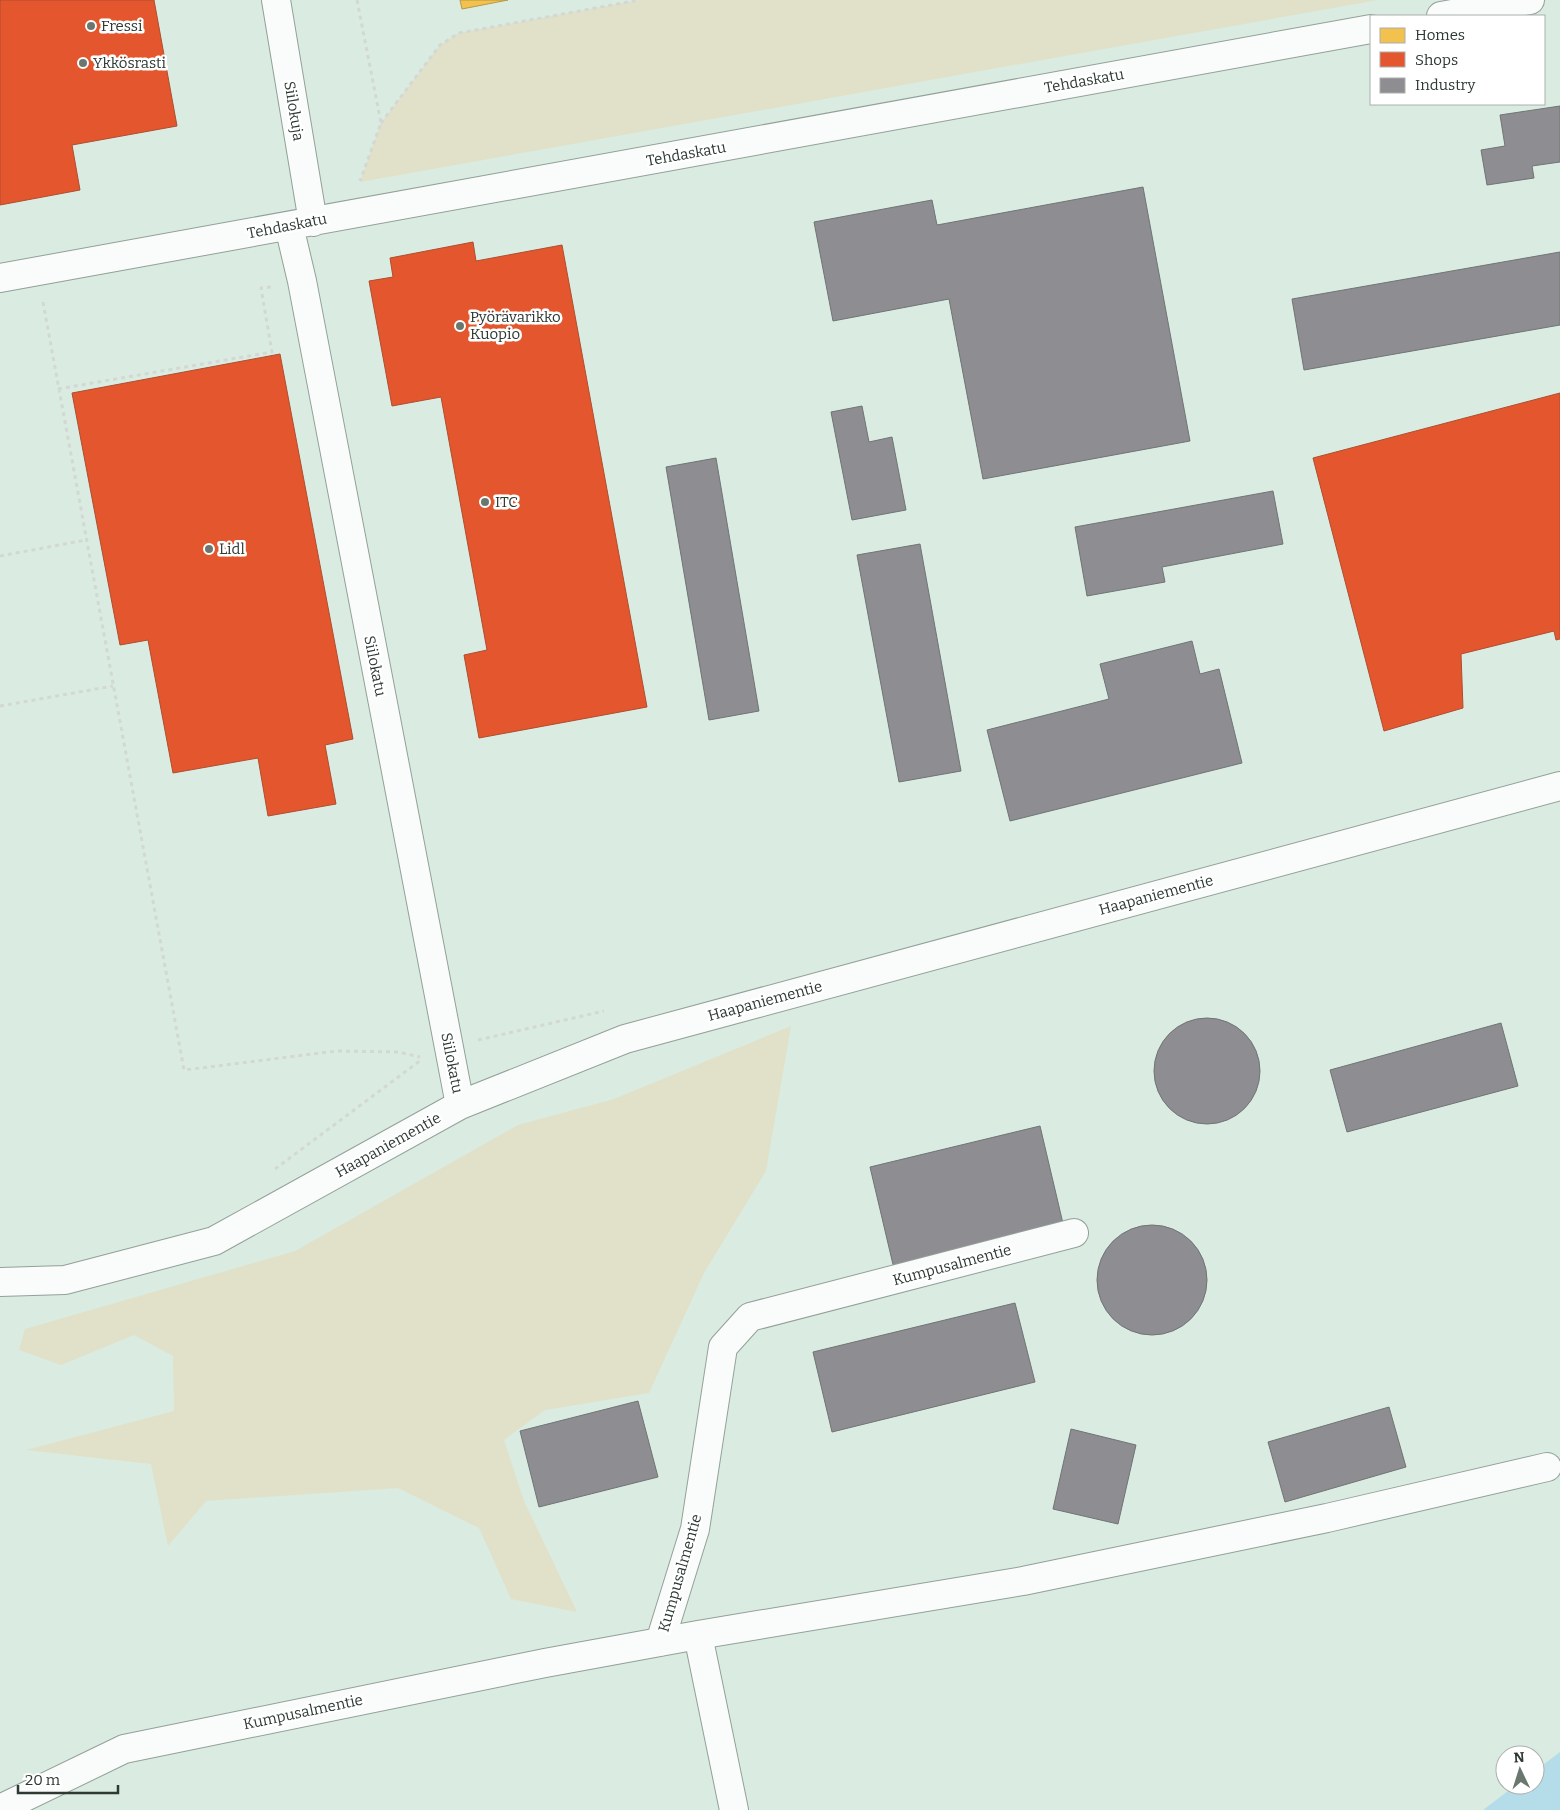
<svg xmlns="http://www.w3.org/2000/svg" width="1560" height="1810" font-family="Bitter,serif">
<style>
.green{fill:#e0e1c8}
.water{fill:#b5dce9}
.homes{fill:#f2c14e;stroke:#b79846}
.shops{fill:#e4572e;stroke:#ad4e2f}
.industry{fill:#8d8d92;stroke:#707475}
.lines{fill:none;stroke-linecap:round;stroke-linejoin:round}
.minor-casing{stroke:#93a098;stroke-width:30}
.path{stroke:#d3d8d5;stroke-width:3;stroke-dasharray:4 4;stroke-linecap:butt}
.minor{stroke:#f9fcfa;stroke-width:28}
.poi-dot{fill:#6a776f;stroke:#fff;stroke-width:2}
.labels{text-anchor:middle;dominant-baseline:central;stroke-width:5;stroke-linejoin:round;paint-order:stroke}
.poi-label{font-size:15px;fill:#2d3932;stroke:#fff;text-anchor:start}
.street-label{font-size:15px;fill:#2d3932;stroke:#fff}
</style>
<rect width="100%" height="100%" fill="#daebe1"/>
<path class="green" d="M639 0H1378L360 182 381 123 440 45 459 33Z
M791 1026 766 1171 704 1273 649 1393 545 1410 504 1440 524 1501 577 1612 511 1599 479 1528 398 1488 206 1501 168 1546 151 1464 26 1450 174 1411 173 1356 134 1335 61 1365 19 1350 25 1329 295 1251 518 1125 614 1099Z"/>
<path class="water" d="M1560 1752V1810H1483L1516 1785H1535V1771Z"/>
<path class="homes" d="M460 0H508L462 9Z"/>
<path class="shops" d="M0 0H154L177 126 72 145 80 190 0 205Z
M473 242 476 261 562 245 647 707 479 738 464 655 487 650 441 397 392 406 369 281 393 277 390 258Z
M280 354 353 739 325 745 336 804 268 816 258 758 173 773 148 640 120 645 72 393Z
M1560 393V639L1556 640 1554 631 1461 654 1463 708 1384 731 1313 458Z"/>
<path class="industry" d="M1560 106V162L1532 166 1534 178 1487 185 1481 150 1505 146 1500 115Z
M1143 187 1190 441 983 479 949 299 833 321 814 222 932 200 937 225Z
M1560 252V325L1304 370 1292 299Z
M862 406 869 442 892 437 906 510 852 520 831 412Z
M716 458 759 711 709 720 666 467Z
M1273 491 1283 544 1162 567 1165 582 1087 596 1075 527Z
M920 544 961 771 899 782 857 555Z
M1192 641 1200 674 1219 669 1242 763 1010 821 987 730 1109 699 1100 664Z
M1154 1071a53 53 0 1 1 106 0a53 53 0 1 1-106 0Z
M1501 1023 1518 1086 1347 1132 1330 1070Z
M1040 1126 1065 1232 895 1273 870 1167Z
M1097 1280a55 55 0 1 1 110 0a55 55 0 1 1-110 0Z
M1015 1303 1035 1382 832 1432 813 1352Z
M638 1401 658 1477 539 1507 520 1431Z
M1389 1407 1406 1467 1285 1502 1268 1442Z
M1071 1429 1136 1445 1118 1524 1053 1509Z"/>
<g class="lines">
<g class="minor-casing">
<path id="minor" d="M276 0 313 222
M1441 16 1530 0
M289 226 302 281 460 1105
M0 278 1371 29
M0 1282 65 1280 214 1241 460 1105 625 1039 1560 786
M698 1635 734 1810
M660 1642 695 1529 723 1347 750 1317 1074 1233
M0 1809 124 1749 545 1663 698 1635 1023 1581 1327 1518 1547 1467"/>
</g>
<path class="path" d="M357 0 381 123 360 181
M381 123 440 45 459 33 639 0
M43 302 184 1070 337 1051 398 1052 420 1057
M58 389 272 352 261 288 271 287
M0 556 86 540
M0 706 113 686
M478 1040 604 1011
M275 1169 421 1060"/>
<use href="#minor" class="minor"/>
</g>
<g class="poi-dot">
<circle cx="91" cy="26" r="5"/>
<circle cx="83" cy="63" r="5"/>
<circle cx="460" cy="326" r="5"/>
<circle cx="485" cy="502" r="5"/>
<circle cx="209" cy="549" r="5"/>
</g>
<g class="labels">
<g class="poi-label">
<text x="101" y="26">Fressi</text>
<text x="93" y="63">Ykkösrasti</text>
<text x="470" y="317">Pyörävarikko<tspan x="470" dy="17">Kuopio</tspan></text>
<text x="495" y="502">ITC</text>
<text x="219" y="549">Lidl</text>
</g>
<g class="street-label">
<text transform="translate(1084 81) rotate(-10)">Tehdaskatu</text>
<text transform="translate(294 111) rotate(81)">Siilokuja</text>
<text transform="translate(686 154) rotate(-10)">Tehdaskatu</text>
<text transform="translate(287 226) rotate(-11)">Tehdaskatu</text>
<text transform="translate(375 666) rotate(79)">Siilokatu</text>
<text transform="translate(1156 895) rotate(-15)">Haapaniementie</text>
<text transform="translate(765 1001) rotate(-15)">Haapaniementie</text>
<text transform="translate(452 1063) rotate(79)">Siilokatu</text>
<text transform="translate(388 1145) rotate(-29)">Haapaniementie</text>
<text transform="translate(952 1265) rotate(-15)">Kumpusalmentie</text>
<text transform="translate(680 1573) rotate(-74)">Kumpusalmentie</text>
<text transform="translate(303 1712) rotate(-12)">Kumpusalmentie</text>
</g>
</g>
<rect x="1370" y="15" width="175" height="90" fill="#ffffff" stroke="#abb0ad"/>
<rect x="1380" y="28" width="25" height="15" fill="#f2c14e" stroke="#abb0ad"/>
<text x="1415" y="40" font-size="15" fill="#2d3932">Homes</text>
<rect x="1380" y="52" width="25" height="15" fill="#e4572e" stroke="#abb0ad"/>
<text x="1415" y="65" font-size="15" fill="#2d3932">Shops</text>
<rect x="1380" y="78" width="25" height="15" fill="#8d8d92" stroke="#abb0ad"/>
<text x="1415" y="90" font-size="15" fill="#2d3932">Industry</text>
<g transform="translate(1520 1770) rotate(356)"><circle r="24" fill="#ffffff" stroke="#abb0ad"/>
<path d="M0-4L9 19L0 12L-9 19Z" fill="#6a776f"/>
<text y="-8" font-size="14" font-weight="bold" text-anchor="middle" fill="#2d3932">N</text>
</g>
<path d="M18 1785v8h100v-8" fill="none" stroke="#2d3932" stroke-width="2.5"/>
<text x="25" y="1785" font-size="15" fill="#2d3932" stroke="#ffffff" stroke-width="4" paint-order="stroke">20 m</text>
</svg>
